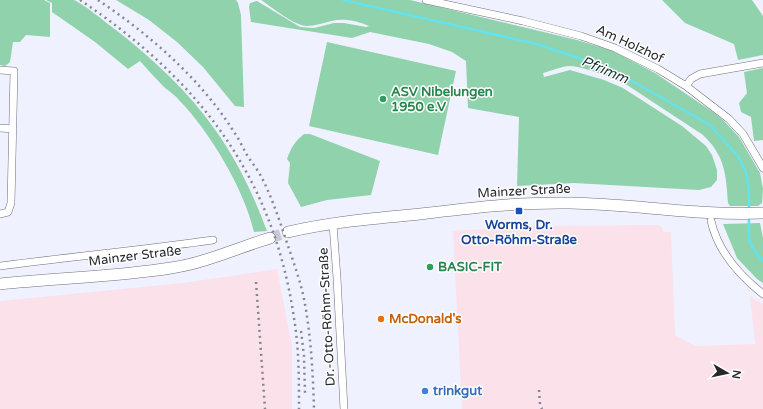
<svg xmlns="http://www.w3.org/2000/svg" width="763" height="409" font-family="'Varela Round',sans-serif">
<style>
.industrial{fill:#fbe1e9}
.green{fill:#90d2ac}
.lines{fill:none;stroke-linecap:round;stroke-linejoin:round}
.stream{stroke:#65e2ec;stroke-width:2.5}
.primary-tunnel{stroke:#c7cad4;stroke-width:11;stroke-dasharray:11 5.5;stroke-linecap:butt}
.street-casing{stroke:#6d707a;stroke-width:8}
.primary-casing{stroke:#6d707a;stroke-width:12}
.street{stroke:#fff;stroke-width:7}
.primary{stroke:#fff;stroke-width:11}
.rail{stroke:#85878f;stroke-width:2.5;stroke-dasharray:2 4;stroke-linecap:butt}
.leisure-dot{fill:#2e9e5b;stroke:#fff;stroke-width:1.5}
.transit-dot{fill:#1a4fb4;stroke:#fff;stroke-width:1.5}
.food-dot{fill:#e8710a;stroke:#fff;stroke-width:1.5}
.shop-dot{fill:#3f7fe0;stroke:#fff;stroke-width:1.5}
.labels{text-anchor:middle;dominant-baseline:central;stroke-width:3;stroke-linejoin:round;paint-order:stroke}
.street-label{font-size:13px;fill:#27282c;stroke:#fff}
.leisure-label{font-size:13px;font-weight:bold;fill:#27864d;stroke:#fff;text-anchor:start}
.transit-label{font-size:13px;font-weight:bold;fill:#164399;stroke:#fff}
.food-label{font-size:13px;font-weight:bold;fill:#c56008;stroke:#fff;text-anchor:start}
.shop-label{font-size:13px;font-weight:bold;fill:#366cbe;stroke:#fff;text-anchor:start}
.water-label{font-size:14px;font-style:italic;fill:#192f31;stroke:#fff}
</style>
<rect width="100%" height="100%" fill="#eff2fe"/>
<path class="industrial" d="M659 225 663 228V232H671L675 335 695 346 755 344 750 296 763 304V409H462L453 231 533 226Z
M277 269 292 346V409H0V301L183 283Z"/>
<path class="green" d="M0 0H44L50 3V37L26 35 20 42H13L10 62 5 66 0 65Z
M46 0C53 0 68 0 74 0 85 5 105 22 116 30 153 59 189 92 216 131 238 162 254 196 267 231L254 232C244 189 210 132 179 100 175 95 170 92 165 88 156 79 148 70 140 61L128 69 95 42 52 12V3Z
M116 0H236L238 3 241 15 244 107 235 106 203 67 177 42 149 20Z
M261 0H410L577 40 613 51 655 73 713 112 723 120 739 137 760 173 763 189 762 203 758 206H730L728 203C726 174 725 156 703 135L627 85C612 78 586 67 570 66 562 66 551 71 543 73L544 77 570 70 604 80 623 88 682 126 706 146 712 155 717 170V180L711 187 699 190 574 183 517 186 519 117 468 108 466 61 452 52 429 44 370 32 352 38 251 22 249 7 250 3 257 1 300 27 314 28 334 23H344L366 27 369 26C358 21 344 18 331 21 323 23 315 26 307 26 293 25 273 8 261 0Z
M662 0H752L763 16V55L738 60 734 44 685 23Z
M327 42 456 71 438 155 309 126Z
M763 68V140L754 141 751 117 741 112 739 103 747 93 744 72Z
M304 134H310L380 161 371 195 327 200 301 207 288 183 290 163 287 159C291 148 295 141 304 134Z
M760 223 763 238V283L757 279 737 258 723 224Z"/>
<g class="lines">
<path class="stream" d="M343 0 537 44 609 68 710 125 738 156 746 172 749 191V209
M749 216C749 238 746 244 763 260"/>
<path class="primary-tunnel" d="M270 238 288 232"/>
<g class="street-casing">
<path id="street" d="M426 0 523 21 581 36 615 48 658 69 686 86 729 119 743 134 763 168
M0 70 14 71 11 203 8 212 0 214
M686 86 691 79 700 74 763 63
M0 128 13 129
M711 221C718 252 739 275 763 294
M333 224 337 278 344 409
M0 266C71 257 142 250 213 240"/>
</g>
<g class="primary-casing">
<path id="primary" d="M288 232C331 222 376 218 420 214 470 208 520 202 570 203 634 204 699 216 763 213
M0 284C57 278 114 277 171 268 205 263 237 248 270 238"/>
</g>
<use href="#street" class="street"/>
<use href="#primary" class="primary"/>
<path class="rail" d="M80 0C198 79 273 175 294 318 299 348 299 379 299 409
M98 0C150 35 200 78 234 132 239 139 243 148 247 155 252 163 258 170 262 178 272 198 279 219 286 240 293 261 301 282 305 304 311 338 313 374 314 409
M256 282 265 409
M301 331 304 356 305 393
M539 390 540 404 542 409"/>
</g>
<g class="leisure-dot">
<circle cx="383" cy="99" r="4"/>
<circle cx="430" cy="267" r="4"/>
</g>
<rect class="transit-dot" x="515" y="207" width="8" height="8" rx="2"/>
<circle class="food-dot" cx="381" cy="319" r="4"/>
<circle class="shop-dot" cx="425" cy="391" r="4"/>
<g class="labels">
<g class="street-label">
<text transform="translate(630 44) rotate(25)">Am Holzhof</text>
<text transform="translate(524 191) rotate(-3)">Mainzer Straße</text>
<text transform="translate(135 256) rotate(-7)">Mainzer Straße</text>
<text transform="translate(327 317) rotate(-93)">Dr.-Otto-Röhm-Straße</text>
</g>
<g class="leisure-label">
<text x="391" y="92">ASV Nibelungen<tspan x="391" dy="15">1950 e.V</tspan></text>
<text x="438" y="267">BASIC-FIT</text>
</g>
<g class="transit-label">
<text x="519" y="225">Worms, Dr.<tspan x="519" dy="15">Otto-Röhm-Straße</tspan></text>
</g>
<g class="food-label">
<text x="389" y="319">McDonald's</text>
</g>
<g class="shop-label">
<text x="433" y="391">trinkgut</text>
</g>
<g class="water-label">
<text transform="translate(605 70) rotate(23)">Pfrimm</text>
</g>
</g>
<g transform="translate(727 373) rotate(99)" stroke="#ffffff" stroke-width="3" paint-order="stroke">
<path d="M0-3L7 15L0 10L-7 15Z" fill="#27282c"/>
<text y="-6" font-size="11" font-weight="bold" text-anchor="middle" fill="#27282c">N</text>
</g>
</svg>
